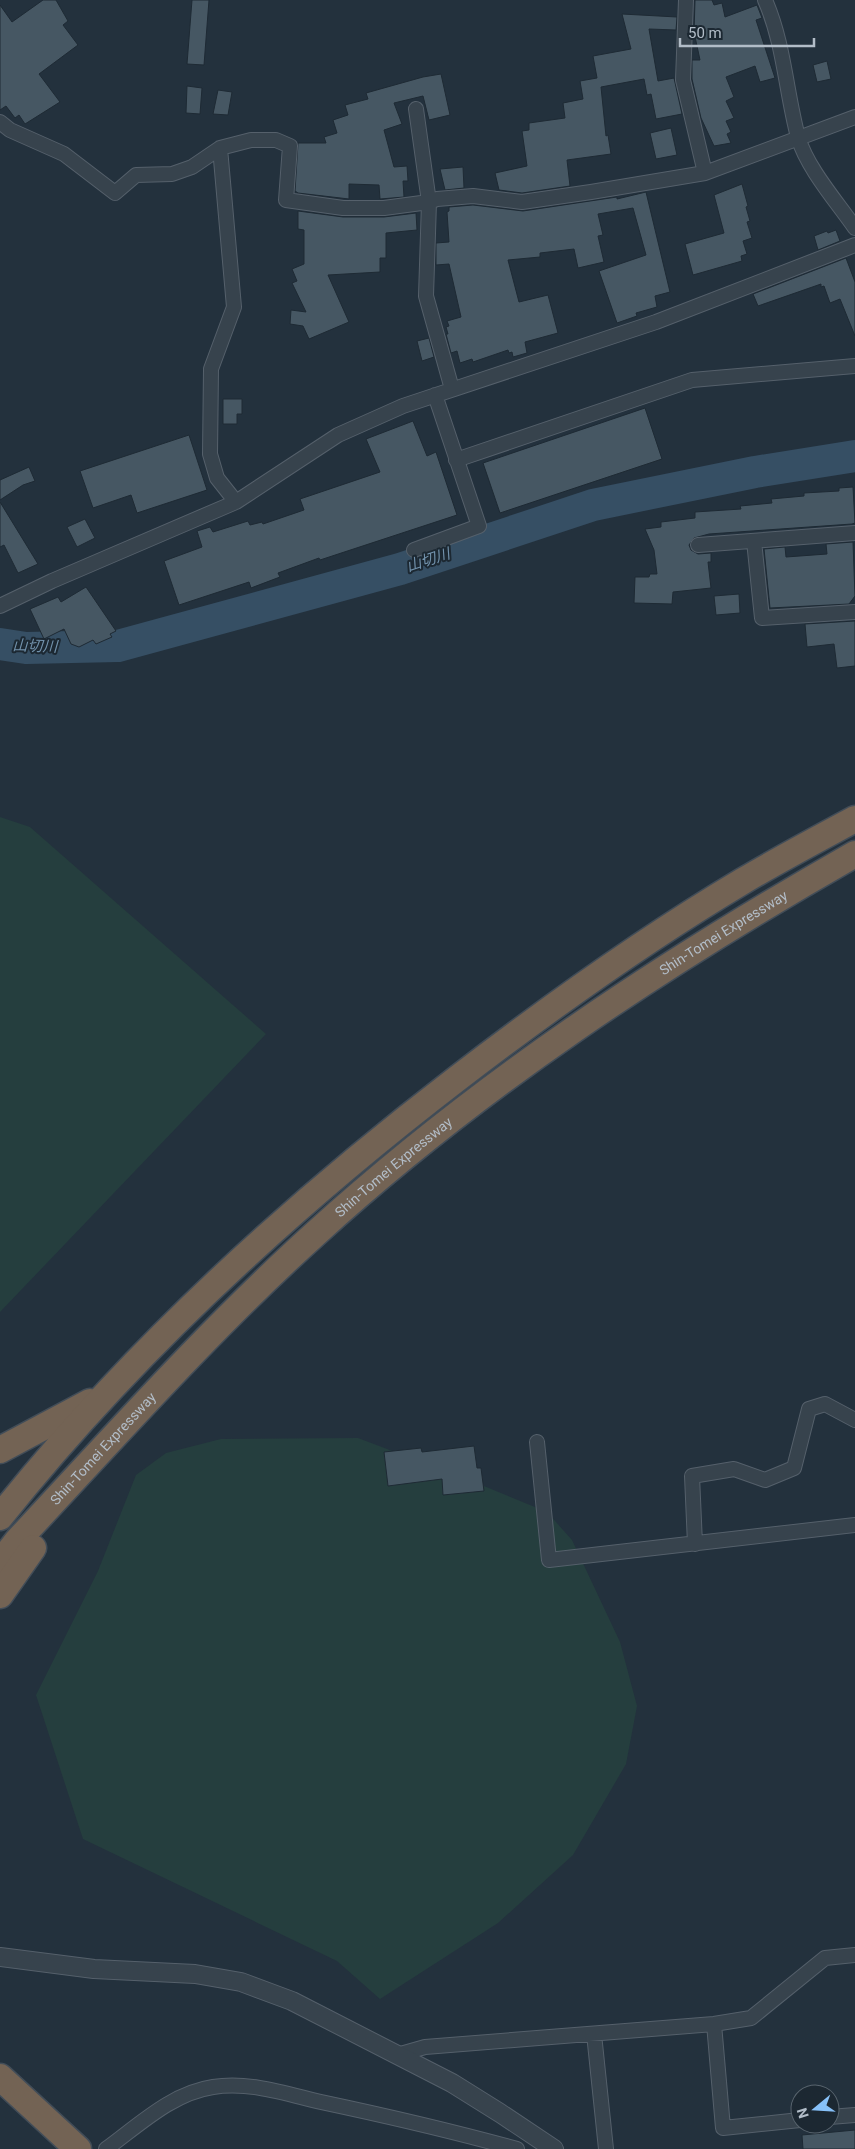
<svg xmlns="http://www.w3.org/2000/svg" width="855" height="2149" font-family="Roboto,'Noto Sans JP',sans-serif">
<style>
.green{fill:#253e3e}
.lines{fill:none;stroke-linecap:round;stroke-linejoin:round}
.river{stroke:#364f64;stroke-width:32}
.building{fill:#465763;stroke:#1e2a34}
.minor-casing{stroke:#55606b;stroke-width:16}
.tertiary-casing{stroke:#55606b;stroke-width:20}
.motorway-casing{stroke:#424d58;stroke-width:29}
.minor{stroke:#37434d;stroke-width:14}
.tertiary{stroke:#37434d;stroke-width:18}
.motorway{stroke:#736354;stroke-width:26}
.labels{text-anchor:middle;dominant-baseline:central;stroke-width:4;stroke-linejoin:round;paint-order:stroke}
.street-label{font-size:14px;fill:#b2bdc8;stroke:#1c2832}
.water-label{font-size:15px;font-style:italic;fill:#7292ac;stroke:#1c2832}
</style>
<rect width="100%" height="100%" fill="#23313d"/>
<path class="green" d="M0 817 30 827 266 1034 0 1312Z
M358 1438 474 1482 547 1512 572 1540 620 1642 637 1706 626 1764 573 1855 498 1923 380 1999 337 1961 83 1839 36 1695 98 1571 136 1475 166 1453 221 1439Z"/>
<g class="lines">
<path class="river" d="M0 644 26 648 118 646 400 569 593 505 755 472 855 456"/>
</g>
<path class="building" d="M43 0H56L68 21 63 25 78 45 39 74 60 102 25 124 19 115 15 118 6 106 0 110V5L12 22Z
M192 0H209L204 65 187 64Z
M695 0H712L714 5 722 3 725 17 757 5 762 18 756 20 775 78 760 82 755 66 726 77 734 97 726 101 734 118 726 121 731 132 727 134 731 143 714 146 701 118 692 79V60H700L694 32Z
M622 14 677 17 676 30 649 29 658 81 674 78 682 114 656 119 651 94 647 95 644 79 601 87 606 136 608 135 611 154 567 160 570 186 522 193 499 190 495 173 527 166 522 131 529 130V123L565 118 563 103 583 99 580 81 597 78 593 56 631 49Z
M827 61 831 79 817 82 813 65Z
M441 74 450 115 429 120 423 96 394 103 402 124 384 130 394 167 407 166 408 181H403L404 197 380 199 379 185 349 184V199L298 193 295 191 298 143H326L324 137 337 133 333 120 348 115 345 105 368 99 366 93 423 77Z
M187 86 202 88 200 114 186 113Z
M218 90 232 92 228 115 213 114Z
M671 128 677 155 656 159 650 133Z
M463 167 464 188 445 190 440 169Z
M742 184 748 206 746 207 750 221 747 222 752 238 743 241 747 254 741 256 742 261 693 275 685 244 724 233 714 195Z
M646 192 670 292 655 296 657 307 636 313 637 316 617 323 599 271 646 255 633 208 598 214 603 235 598 236 604 262 578 268 574 249 540 253V257L508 260 519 302 548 295 558 333 525 342 527 353 513 357 512 352 509 353 508 350 473 362 472 359 460 363 457 351 451 353 446 334H448L446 327 449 326 447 321 461 317 449 264 436 265V243L449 242 447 212 449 211V207L473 205 523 211 617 197V199Z
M298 211 343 217H384L416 213 417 230 386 233V258H380V272L328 275 349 322 309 339 303 326 290 324 291 310 306 312 292 283 297 281 292 269 304 264V230L298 229Z
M836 230 840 241 818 250 814 236 827 231 828 233Z
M846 258 855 282V336L840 299 830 303 824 286 821 287V284L758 306 753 294Z
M429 338 434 357 422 361 417 341Z
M223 399H242V414H237V424H223Z
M645 408 662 459 500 513 483 463Z
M413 421 427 456 436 452 457 515 320 560 319 558 278 573 280 577 251 588 249 582 179 605 164 561 202 547 197 531 210 527 213 532 248 521 250 525 262 522 263 524 304 510 300 499 380 472 366 439Z
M189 435 207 490 137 513 131 495 93 508 80 471Z
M29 467 35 481 23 485 0 500V480Z
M853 487 855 523 852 524 709 534 694 538 689 545 691 550 698 554 711 553V562H708L711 588 673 592 672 604 634 603 635 577H649L650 574H657L654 550 645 529 661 527V522L695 518V512L741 509 740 506 772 503 771 499 804 496V493L839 491V488Z
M0 502 38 564 18 573 4 545 0 547Z
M85 519 95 538 77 547 67 527Z
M853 542 855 596 849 604 770 608 764 549 785 547 786 557 827 554 826 544Z
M86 587 116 631 110 634 112 637 96 644 93 640 79 647 71 644 64 629 44 639 30 609 58 597 61 602Z
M739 594 740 613 716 615 714 596Z
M855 621V666L837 668 834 644 807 647 805 624Z
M474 1446 477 1468H481L484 1491 443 1495 442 1479 388 1486 384 1452 421 1448 422 1452Z
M855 2130V2149H803L802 2135Z"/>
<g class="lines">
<g class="minor-casing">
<path id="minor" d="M686 0 683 80 705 173
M765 0C784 43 786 92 798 137 807 168 837 202 855 228
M416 109 429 202 426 296 452 389
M0 122 10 130 64 154 115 193 136 175 172 174 192 167 220 148 251 140H276L290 146 286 200 343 208H384L429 202 437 199 473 196 522 202 591 192 705 173 855 117
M220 148 234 307 211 369 210 454 217 478 236 502
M456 460 692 380 855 366
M754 541 762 618 855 612
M698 545 855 533
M414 550 479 526 435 395
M0 606 52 581 236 502 338 435 403 406 656 322 855 245
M537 1442 549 1560 855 1525
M695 1544 692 1476 734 1469 765 1480 794 1468 809 1409 825 1404 855 1420
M714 2024 723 2128 800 2120
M594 2034 606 2149
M397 2055 425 2047 714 2024 751 2018 825 1958 855 1955
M830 2117 855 2115
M106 2149C139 2125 172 2093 213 2087 249 2081 287 2094 321 2102 387 2116 452 2131 517 2149"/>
</g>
<g class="tertiary-casing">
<path id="tertiary" d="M0 1957 94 1969 195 1974 241 1982 292 2001 452 2083 500 2113 554 2149"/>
</g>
<g class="motorway-casing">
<g id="motorway">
<path d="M0 1450 90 1402"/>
<path d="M0 1517C132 1351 290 1207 458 1078 549 1008 644 940 743 881 780 859 818 839 855 819"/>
<path id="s1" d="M0 1563 18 1540C115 1436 210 1329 315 1234 478 1085 664 963 855 854"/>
<path d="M0 1595 33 1548"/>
<path d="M0 2077 78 2149"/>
</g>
</g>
<use href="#minor" class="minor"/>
<use href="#tertiary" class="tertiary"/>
<use href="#motorway" class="motorway"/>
</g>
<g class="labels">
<g class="street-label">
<text stroke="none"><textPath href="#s1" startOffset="964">Shin-Tomei Expressway</textPath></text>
<text stroke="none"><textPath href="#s1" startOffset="559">Shin-Tomei Expressway</textPath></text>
<text stroke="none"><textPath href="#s1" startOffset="154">Shin-Tomei Expressway</textPath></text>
</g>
<g class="water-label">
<text transform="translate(428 560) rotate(-18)">山切川</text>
<text transform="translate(35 646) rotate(2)">山切川</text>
</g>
</g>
<g transform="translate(815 2109) rotate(252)"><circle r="24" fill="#1c2832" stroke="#58646e"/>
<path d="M0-4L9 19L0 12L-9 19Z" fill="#87c1f9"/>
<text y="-8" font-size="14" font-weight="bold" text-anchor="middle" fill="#b2bdc8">N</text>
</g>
<path d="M680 38v8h134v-8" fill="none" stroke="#b2bdc8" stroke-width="2.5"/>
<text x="688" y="38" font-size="15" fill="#b2bdc8" stroke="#1c2832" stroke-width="4" paint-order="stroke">50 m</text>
</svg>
